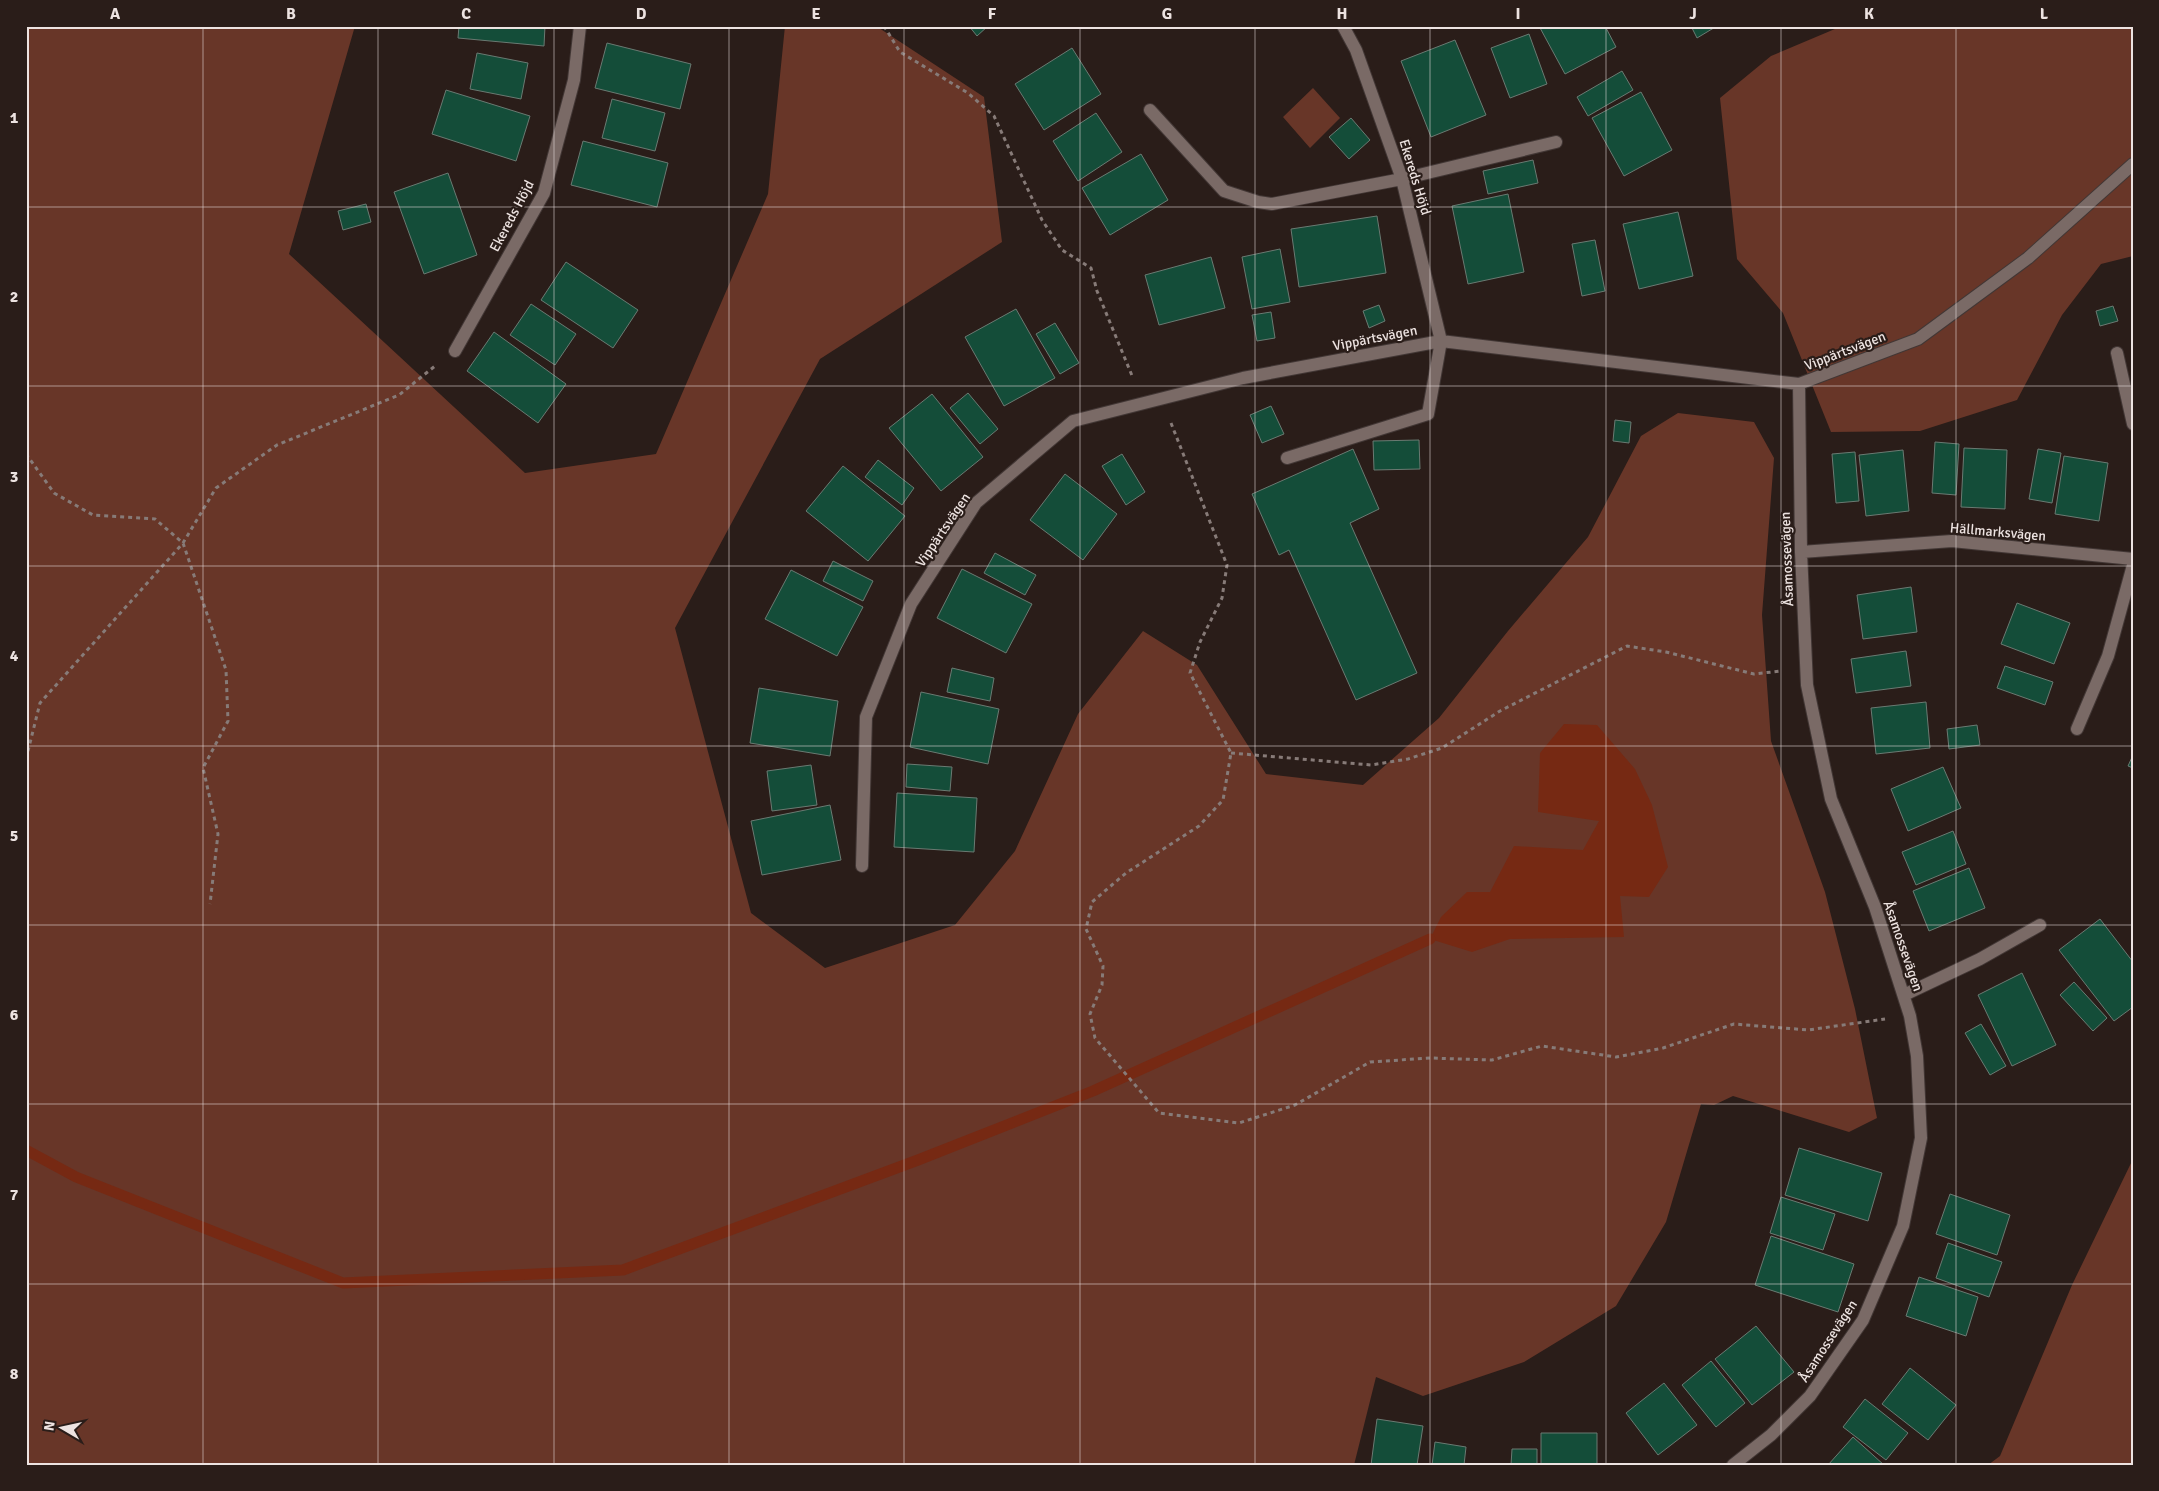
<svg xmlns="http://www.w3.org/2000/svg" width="2159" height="1491" font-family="Signika,sans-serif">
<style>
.green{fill:#683628}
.water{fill:#762913}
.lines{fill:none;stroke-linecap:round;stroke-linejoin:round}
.stream{stroke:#762913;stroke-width:11}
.building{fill:#144d39;stroke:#6a7a72}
.minor-casing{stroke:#423735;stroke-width:14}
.path{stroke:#877b78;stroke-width:3;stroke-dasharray:4 4;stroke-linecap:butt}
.minor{stroke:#7a6a66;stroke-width:12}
.grid{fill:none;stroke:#ede3e1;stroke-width:1;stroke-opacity:0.55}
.labels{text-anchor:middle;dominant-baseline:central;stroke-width:4.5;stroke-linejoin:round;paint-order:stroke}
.street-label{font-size:14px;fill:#ede3e1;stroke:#2a1d19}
.neatline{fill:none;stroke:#ede3e1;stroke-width:2}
.grid-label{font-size:16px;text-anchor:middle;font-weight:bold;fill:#ede3e1}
</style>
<rect width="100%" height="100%" fill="#2a1d19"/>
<path class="green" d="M26 26H355L289 254 525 473 656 454 768 194 785 26H876L984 97 1002 242 820 359 675 628 751 913 825 968 955 925 1015 851 1078 714 1143 631 1197 665 1266 774 1363 785 1439 718 1508 631 1588 537 1641 436 1678 413 1754 422 1774 458 1762 615 1771 741 1825 892 1855 1009 1877 1118 1849 1132 1733 1096 1714 1105 1701 1104 1666 1222 1616 1306 1524 1362 1423 1396 1376 1377 1354 1465H26Z
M1842 26H2133V256L2101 264 2062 315 2017 400 1920 431 1831 432 1783 313 1737 259 1720 98 1771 56Z
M1313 88 1340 118 1310 148 1283 117Z
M2133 1159V1465H1988L2000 1456 2072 1285Z"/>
<path class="water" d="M1564 724 1597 725 1635 769 1652 805 1668 867 1649 897 1620 896 1624 937 1510 939 1472 952 1430 939 1441 917 1467 892H1490L1514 846 1583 850 1599 821 1538 812 1540 753Z"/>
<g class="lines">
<path class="stream" d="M26 1150 76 1177 343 1283 623 1270 918 1160 1093 1091 1430 939"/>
</g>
<path class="building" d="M459 26H545L544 46 458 38Z
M969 26H988L977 36Z
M1539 26H1605L1616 47 1565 74Z
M1691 26H1717L1697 38Z
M1529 34 1547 84 1510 98 1491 48Z
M1455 40 1486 115 1431 137 1401 61Z
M607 43 691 64 680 109 595 88Z
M1072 48 1101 94 1044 130 1015 84Z
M477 53 528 63 521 99 470 89Z
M1622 71 1633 90 1588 116 1577 97Z
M446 90 530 116 516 161 432 134Z
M1641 92 1672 150 1624 176 1592 118Z
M612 99 665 113 655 151 602 138Z
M1096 113 1122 152 1078 181 1053 141Z
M1351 118 1370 140 1349 159 1329 137Z
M583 141 668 163 657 207 571 185Z
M1141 154 1168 200 1110 235 1082 188Z
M1533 160 1538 183 1488 194 1483 171Z
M448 173 477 255 424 274 394 192Z
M1508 194 1524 272 1468 284 1452 206Z
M366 204 371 222 343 230 338 211Z
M1678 212 1693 276 1639 289 1623 224Z
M1377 216 1386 273 1299 287 1291 229Z
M1595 240 1605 291 1582 296 1572 244Z
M1280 249 1290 302 1252 309 1242 257Z
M1211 257 1225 308 1159 325 1145 275Z
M566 262 638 310 613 348 541 300Z
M531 304 576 334 555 365 510 335Z
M1379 305 1385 321 1369 328 1363 311Z
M2113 306 2118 321 2100 326 2096 311Z
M1016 309 1055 378 1004 406 965 337Z
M1271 312 1275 338 1257 341 1252 315Z
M1055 323 1079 363 1060 374 1036 334Z
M494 332 566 384 538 423 467 371Z
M968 393 998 429 980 444 950 408Z
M932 394 983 457 941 491 889 428Z
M1271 406 1284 434 1262 443 1250 415Z
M1615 420 1631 422 1629 443 1613 441Z
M1419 440 1420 469 1374 470 1373 441Z
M1935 442 1959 444 1956 495 1932 493Z
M1964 448 2007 450 2005 509 1961 507Z
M1353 449 1379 509 1350 523 1417 673 1356 700 1289 550 1279 555 1252 494Z
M2038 449 2061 453 2052 503 2029 499Z
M1903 450 1909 511 1866 516 1859 455Z
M1855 452 1859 501 1836 503 1832 454Z
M1122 454 1145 492 1126 505 1102 466Z
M2064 456 2108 463 2099 521 2055 514Z
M878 460 914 488 902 505 865 477Z
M843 466 905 516 868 561 806 511Z
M1065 474 1117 514 1083 560 1030 520Z
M995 553 1036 575 1025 595 984 573Z
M833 561 873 581 863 601 823 581Z
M962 569 1032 604 1006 653 937 618Z
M791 570 863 607 837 656 765 619Z
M1911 587 1917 632 1863 639 1857 595Z
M2017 603 2070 623 2054 664 2001 644Z
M1906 651 1911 686 1856 693 1851 659Z
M2005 666 2053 682 2045 705 1997 688Z
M952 668 994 678 990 701 947 692Z
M759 688 838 701 830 756 750 743Z
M921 692 999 709 988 764 910 747Z
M1926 702 1930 748 1876 754 1871 708Z
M1977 725 1980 745 1949 749 1947 729Z
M2133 755V768L2128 766Z
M907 764 952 767 950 791 906 787Z
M811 765 817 805 772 811 767 771Z
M1943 767 1961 808 1908 831 1891 789Z
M897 793 977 798 974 852 894 847Z
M830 805 841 860 762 875 751 821Z
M1953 831 1966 864 1916 885 1902 852Z
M1969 868 1985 908 1929 931 1913 891Z
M2100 919 2133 962V1007L2114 1021 2059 950Z
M2022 973 2056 1045 2012 1066 1978 995Z
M2074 982 2107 1018 2093 1031 2060 995Z
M1981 1024 2006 1066 1990 1075 1965 1033Z
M1799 1148 1882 1173 1868 1221 1785 1195Z
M1950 1194 2010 1215 1997 1255 1936 1234Z
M1781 1197 1835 1214 1823 1250 1770 1233Z
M1771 1236 1854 1264 1838 1312 1755 1285Z
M1948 1243 2002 1262 1989 1297 1936 1278Z
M1919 1277 1978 1297 1966 1336 1906 1316Z
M1756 1326 1794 1372 1752 1405 1715 1359Z
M1711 1361 1745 1403 1716 1427 1682 1385Z
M1910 1368 1956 1405 1928 1440 1882 1404Z
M1664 1383 1697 1425 1658 1455 1626 1413Z
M1865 1399 1908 1433 1886 1460 1843 1427Z
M1377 1419 1423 1426 1417 1465H1371Z
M1541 1433H1597V1465H1541Z
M1853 1437 1884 1465H1828Z
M1435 1442 1466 1447 1464 1465H1432Z
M1512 1449H1537V1465H1511Z"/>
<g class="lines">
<g class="minor-casing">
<path id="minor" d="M1150 110 1224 191 1258 202 1272 204 1402 179 1556 142
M455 351 544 193 574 80 580 26
M2117 353 2133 424
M1287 458 1428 414 1441 341 1402 179 1356 50 1343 26
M1801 552 1952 541 2133 559
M2077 729 2108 656 2133 565
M862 866 866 717 911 604 976 503 1073 421 1243 378 1441 341 1799 384 1918 339 2028 258 2133 164
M1904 995 1980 959 2040 925
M1733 1465 1771 1435 1810 1396 1863 1320 1903 1226 1921 1138 1917 1056 1910 1016 1875 907 1831 799 1807 685 1801 552 1799 384"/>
</g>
<path class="path" d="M884 26 900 52 968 93 994 116 1042 220 1062 250 1091 268 1097 291 1133 378
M1171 423 1227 565 1222 598 1200 642 1190 673 1231 753 1223 800 1199 826 1126 873 1092 902 1086 929 1103 966 1102 985 1090 1014 1095 1038 1159 1113 1239 1123 1295 1105 1370 1062 1430 1058 1492 1060 1542 1046 1616 1057 1663 1048 1734 1024 1808 1030 1885 1019
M26 454 54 493 93 515 155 519 183 543 226 670 228 721 203 768 218 834 210 904
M1231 753 1371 765 1408 759 1442 748 1500 711 1627 646 1666 652 1754 674 1781 671
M26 759 40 703 183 543 216 488 277 445 399 395 435 366"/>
<use href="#minor" class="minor"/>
</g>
<path class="grid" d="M203 26V1465M378 26V1465M554 26V1465M729 26V1465M904 26V1465M1080 26V1465M1255 26V1465M1430 26V1465M1606 26V1465M1781 26V1465M1956 26V1465M26 207H2133M26 386H2133M26 566H2133M26 746H2133M26 925H2133M26 1104H2133M26 1284H2133"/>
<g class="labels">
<g class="street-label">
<text transform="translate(1415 177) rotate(73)">Ekereds Höjd</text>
<text transform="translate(512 216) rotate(-62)">Ekereds Höjd</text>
<text transform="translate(1375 338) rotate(-11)">Vippärtsvägen</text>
<text transform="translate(1845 351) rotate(-21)">Vippärtsvägen</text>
<text transform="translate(943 530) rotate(-56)">Vippärtsvägen</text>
<text transform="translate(1998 532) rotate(5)">Hällmarksvägen</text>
<text transform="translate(1787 559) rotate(-92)">Åsamossevägen</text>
<text transform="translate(1903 946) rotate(71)">Åsamossevägen</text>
<text transform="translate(1828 1341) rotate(-57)">Åsamossevägen</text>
</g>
</g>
<rect width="2159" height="1491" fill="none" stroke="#2a1d19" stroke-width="55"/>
<g transform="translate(62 1428) rotate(279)" stroke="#2a1d19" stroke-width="4" paint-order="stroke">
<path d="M0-4L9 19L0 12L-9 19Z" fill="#ede3e1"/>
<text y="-8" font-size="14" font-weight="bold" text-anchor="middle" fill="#ede3e1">N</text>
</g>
<rect x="28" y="28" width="2104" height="1436" class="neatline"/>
<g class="grid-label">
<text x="115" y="19">A</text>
<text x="291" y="19">B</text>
<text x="466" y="19">C</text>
<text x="641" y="19">D</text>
<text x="816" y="19">E</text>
<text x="992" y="19">F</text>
<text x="1167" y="19">G</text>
<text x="1342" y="19">H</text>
<text x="1518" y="19">I</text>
<text x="1693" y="19">J</text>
<text x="1869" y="19">K</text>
<text x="2044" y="19">L</text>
<text x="14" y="123">1</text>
<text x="14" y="302">2</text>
<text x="14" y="482">3</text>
<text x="14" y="661">4</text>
<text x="14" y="841">5</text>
<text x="14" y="1020">6</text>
<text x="14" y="1200">7</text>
<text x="14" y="1379">8</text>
</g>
</svg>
